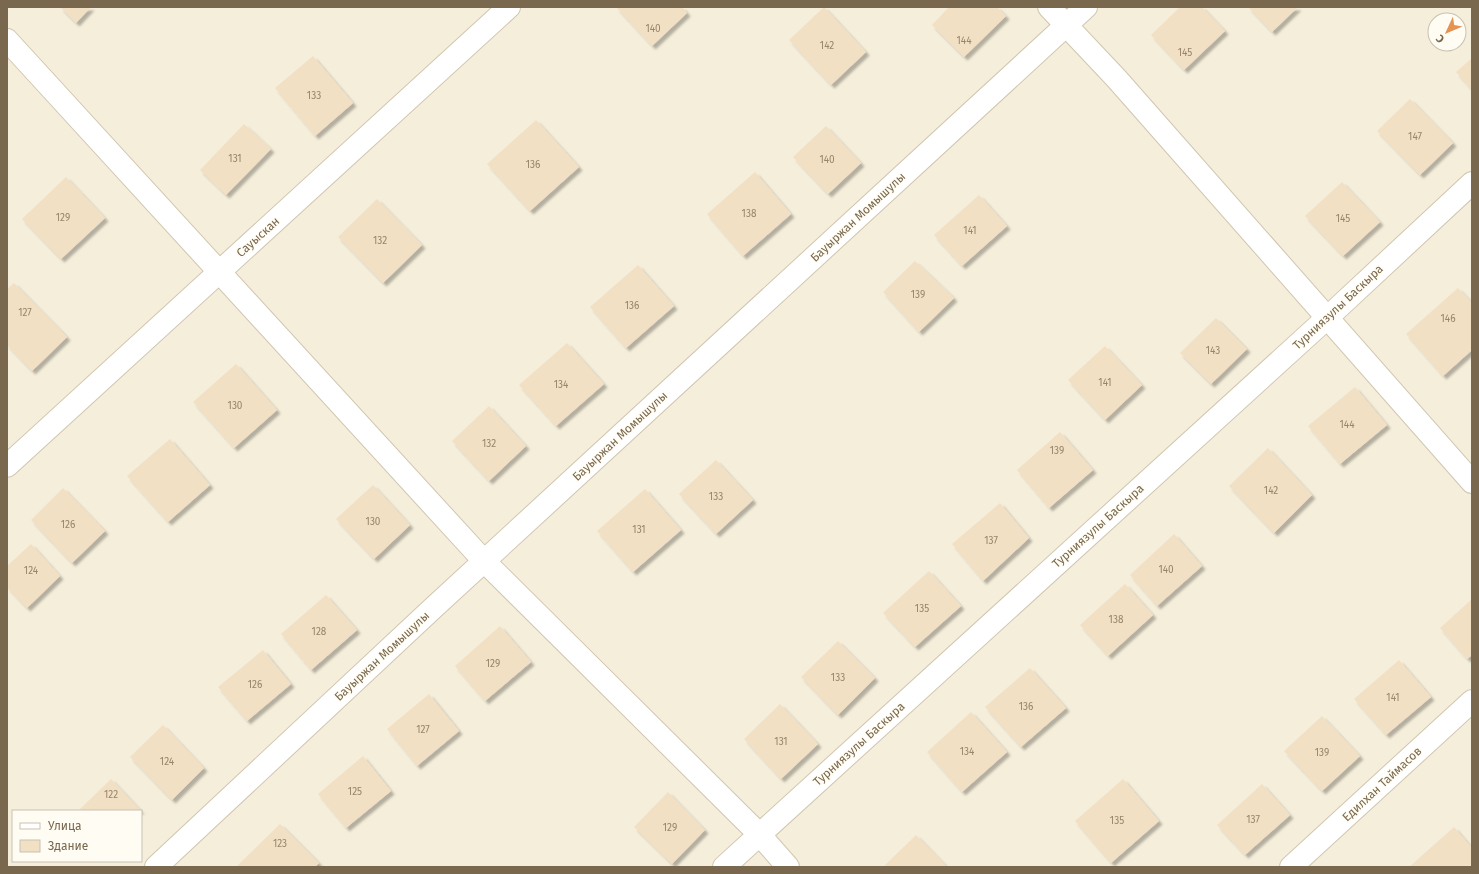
<svg xmlns="http://www.w3.org/2000/svg" width="1479" height="874" font-family="'Fira Sans',sans-serif">
<style>
.residential{fill:#f5eeda;fill-rule:evenodd}
.building{fill:#f2e0c4;filter:url(#shadow)}
.lines{fill:none;stroke-linecap:round;stroke-linejoin:round}
.minor-casing{stroke:#d0c6b0;stroke-width:24}
.minor{stroke:#fff;stroke-width:22}
.labels{text-anchor:middle;dominant-baseline:central;stroke-width:3;stroke-linejoin:round;paint-order:stroke}
.number-label{font-size:10px;fill:#97856c}
.street-label{font-size:12px;fill:#79674e;stroke:#fffdf3}
</style>
<defs>
<filter id="shadow"><feDropShadow dx="3.5" dy="3.5" stdDeviation="1" flood-color="#0004"/></filter>
</defs>
<rect width="100%" height="100%" fill="#fdfaec"/>
<path class="residential" d="M7 7H1472V867H7ZM1435 20H1459V44H1435ZM13 811H141V861H13Z"/>
<path class="building" d="M60 7H91L76 23Z
M616 7H682L687 13 652 46Z
M824 7 866 52 831 85 789 40Z
M949 7H997L1006 16 964 57 932 25Z
M1180 7H1202L1225 31 1184 70 1151 35Z
M1248 7H1298L1272 32Z
M313 56 353 103 315 136 275 88Z
M1472 58V90L1456 72Z
M1410 99 1453 143 1420 175 1377 131Z
M536 120 579 167 530 211 487 164Z
M244 124 271 149 226 195 200 170Z
M826 126 861 163 828 194 793 157Z
M755 172 791 214 743 256 707 214Z
M66 177 105 218 61 259 22 219Z
M1342 182 1380 222 1343 256 1305 216Z
M979 195 1007 226 962 266 934 235Z
M377 199 422 245 383 283 338 237Z
M915 261 954 298 919 332 883 292Z
M638 265 674 306 626 348 590 307Z
M14 283 67 337 32 371 7 345V289Z
M1458 288 1472 303V350L1443 376 1406 334Z
M1216 318 1247 349 1211 384 1180 353Z
M567 343 604 384 556 426 519 385Z
M1105 346 1142 385 1105 420 1068 380Z
M236 364 277 410 234 448 193 402Z
M1355 387 1387 425 1340 464 1308 426Z
M489 406 526 446 489 481 452 441Z
M1060 432 1093 470 1049 508 1017 470Z
M170 439 210 485 168 522 127 476Z
M1268 448 1312 495 1274 533 1229 486Z
M716 460 753 500 716 534 679 494Z
M373 485 410 525 374 559 336 519Z
M63 488 105 531 72 563 31 520Z
M645 489 681 530 633 572 597 531Z
M1000 503 1029 538 983 581 952 544Z
M1174 534 1202 566 1157 606 1130 575Z
M31 544 60 576 27 608 7 587V566Z
M929 571 961 606 915 647 883 613Z
M1125 584 1153 615 1108 656 1080 625Z
M326 595 357 630 311 670 281 634Z
M1472 599V655L1467 659 1440 628Z
M500 626 531 662 485 701 455 666Z
M838 641 875 678 838 715 801 677Z
M263 650 291 684 247 721 218 687Z
M1399 660 1431 697 1386 735 1354 699Z
M1030 668 1066 708 1021 747 985 707Z
M429 694 459 731 417 766 387 729Z
M780 704 818 744 781 779 744 739Z
M971 712 1007 752 962 792 927 752Z
M1322 716 1360 756 1322 791 1284 751Z
M163 725 204 768 172 800 130 757Z
M363 756 391 791 346 828 318 794Z
M111 779 141 811H78Z
M1123 779 1159 821 1111 863 1075 821Z
M1262 784 1290 815 1245 855 1217 825Z
M668 792 705 830 672 864 634 827Z
M280 824 319 863 315 867H236Z
M1454 827 1472 848V867H1409Z
M916 835 947 867H887L885 865Z"/>
<g class="lines">
<g class="minor-casing">
<path id="minor" d="M1049 7 1116 78 1472 482
M7 40 484 561 759 834 788 867
M7 466 509 7
M156 867 432 609 1086 7
M724 867 1327 318 1472 183
M1291 867 1472 701"/>
</g>
<use href="#minor" class="minor"/>
</g>
<g class="labels">
<g class="number-label">
<text x="653" y="29">140</text>
<text x="964" y="41">144</text>
<text x="827" y="46">142</text>
<text x="1185" y="53">145</text>
<text x="314" y="96">133</text>
<text x="1415" y="137">147</text>
<text x="235" y="159">131</text>
<text x="827" y="160">140</text>
<text x="533" y="165">136</text>
<text x="749" y="214">138</text>
<text x="63" y="218">129</text>
<text x="1343" y="219">145</text>
<text x="970" y="231">141</text>
<text x="380" y="241">132</text>
<text x="918" y="295">139</text>
<text x="632" y="306">136</text>
<text x="25" y="313">127</text>
<text x="1448" y="319">146</text>
<text x="1213" y="351">143</text>
<text x="1105" y="383">141</text>
<text x="561" y="385">134</text>
<text x="235" y="406">130</text>
<text x="1347" y="425">144</text>
<text x="489" y="444">132</text>
<text x="1057" y="451">139</text>
<text x="1271" y="491">142</text>
<text x="716" y="497">133</text>
<text x="373" y="522">130</text>
<text x="68" y="525">126</text>
<text x="639" y="530">131</text>
<text x="991" y="541">137</text>
<text x="1166" y="570">140</text>
<text x="31" y="571">124</text>
<text x="922" y="609">135</text>
<text x="1116" y="620">138</text>
<text x="319" y="632">128</text>
<text x="493" y="664">129</text>
<text x="838" y="678">133</text>
<text x="255" y="685">126</text>
<text x="1393" y="698">141</text>
<text x="1026" y="707">136</text>
<text x="423" y="730">127</text>
<text x="781" y="742">131</text>
<text x="967" y="752">134</text>
<text x="1322" y="753">139</text>
<text x="167" y="762">124</text>
<text x="355" y="792">125</text>
<text x="111" y="795">122</text>
<text x="1253" y="820">137</text>
<text x="1117" y="821">135</text>
<text x="670" y="828">129</text>
<text x="280" y="844">123</text>
</g>
<g class="street-label">
<text transform="translate(858 217) rotate(-43)">Бауыржан Момышулы</text>
<text transform="translate(258 237) rotate(-42)">Сауыскан</text>
<text transform="translate(1338 307) rotate(-43)">Турниязулы Баскыра</text>
<text transform="translate(620 436) rotate(-43)">Бауыржан Момышулы</text>
<text transform="translate(1098 526) rotate(-42)">Турниязулы Баскыра</text>
<text transform="translate(382 656) rotate(-43)">Бауыржан Момышулы</text>
<text transform="translate(859 744) rotate(-42)">Турниязулы Баскыра</text>
<text transform="translate(1382 784) rotate(-43)">Едилхан Таймасов</text>
</g>
</g>
<rect width="1479" height="874" fill="none" stroke="#79674e" stroke-width="16"/>
<rect x="12" y="810" width="130" height="52" fill="#fffdf3" stroke="#c9c1b1"/>
<rect x="20" y="823" width="20" height="6" fill="#ffffff" stroke="#c9c1b1"/>
<text x="48" y="830" font-size="12" fill="#79674e">Улица</text>
<rect x="20" y="840" width="20" height="12" fill="#f2e0c4" stroke="#c9c1b1"/>
<text x="48" y="850" font-size="12" fill="#79674e">Здание</text>
<g transform="translate(1447 32) rotate(226)"><circle r="19" fill="#fffdf3" stroke="#c9c1b1"/>
<path d="M0-3L7 15L0 10L-7 15Z" fill="#e59353"/>
<text y="-6" font-size="11" font-weight="bold" text-anchor="middle" fill="#79674e">С</text>
</g>
</svg>
